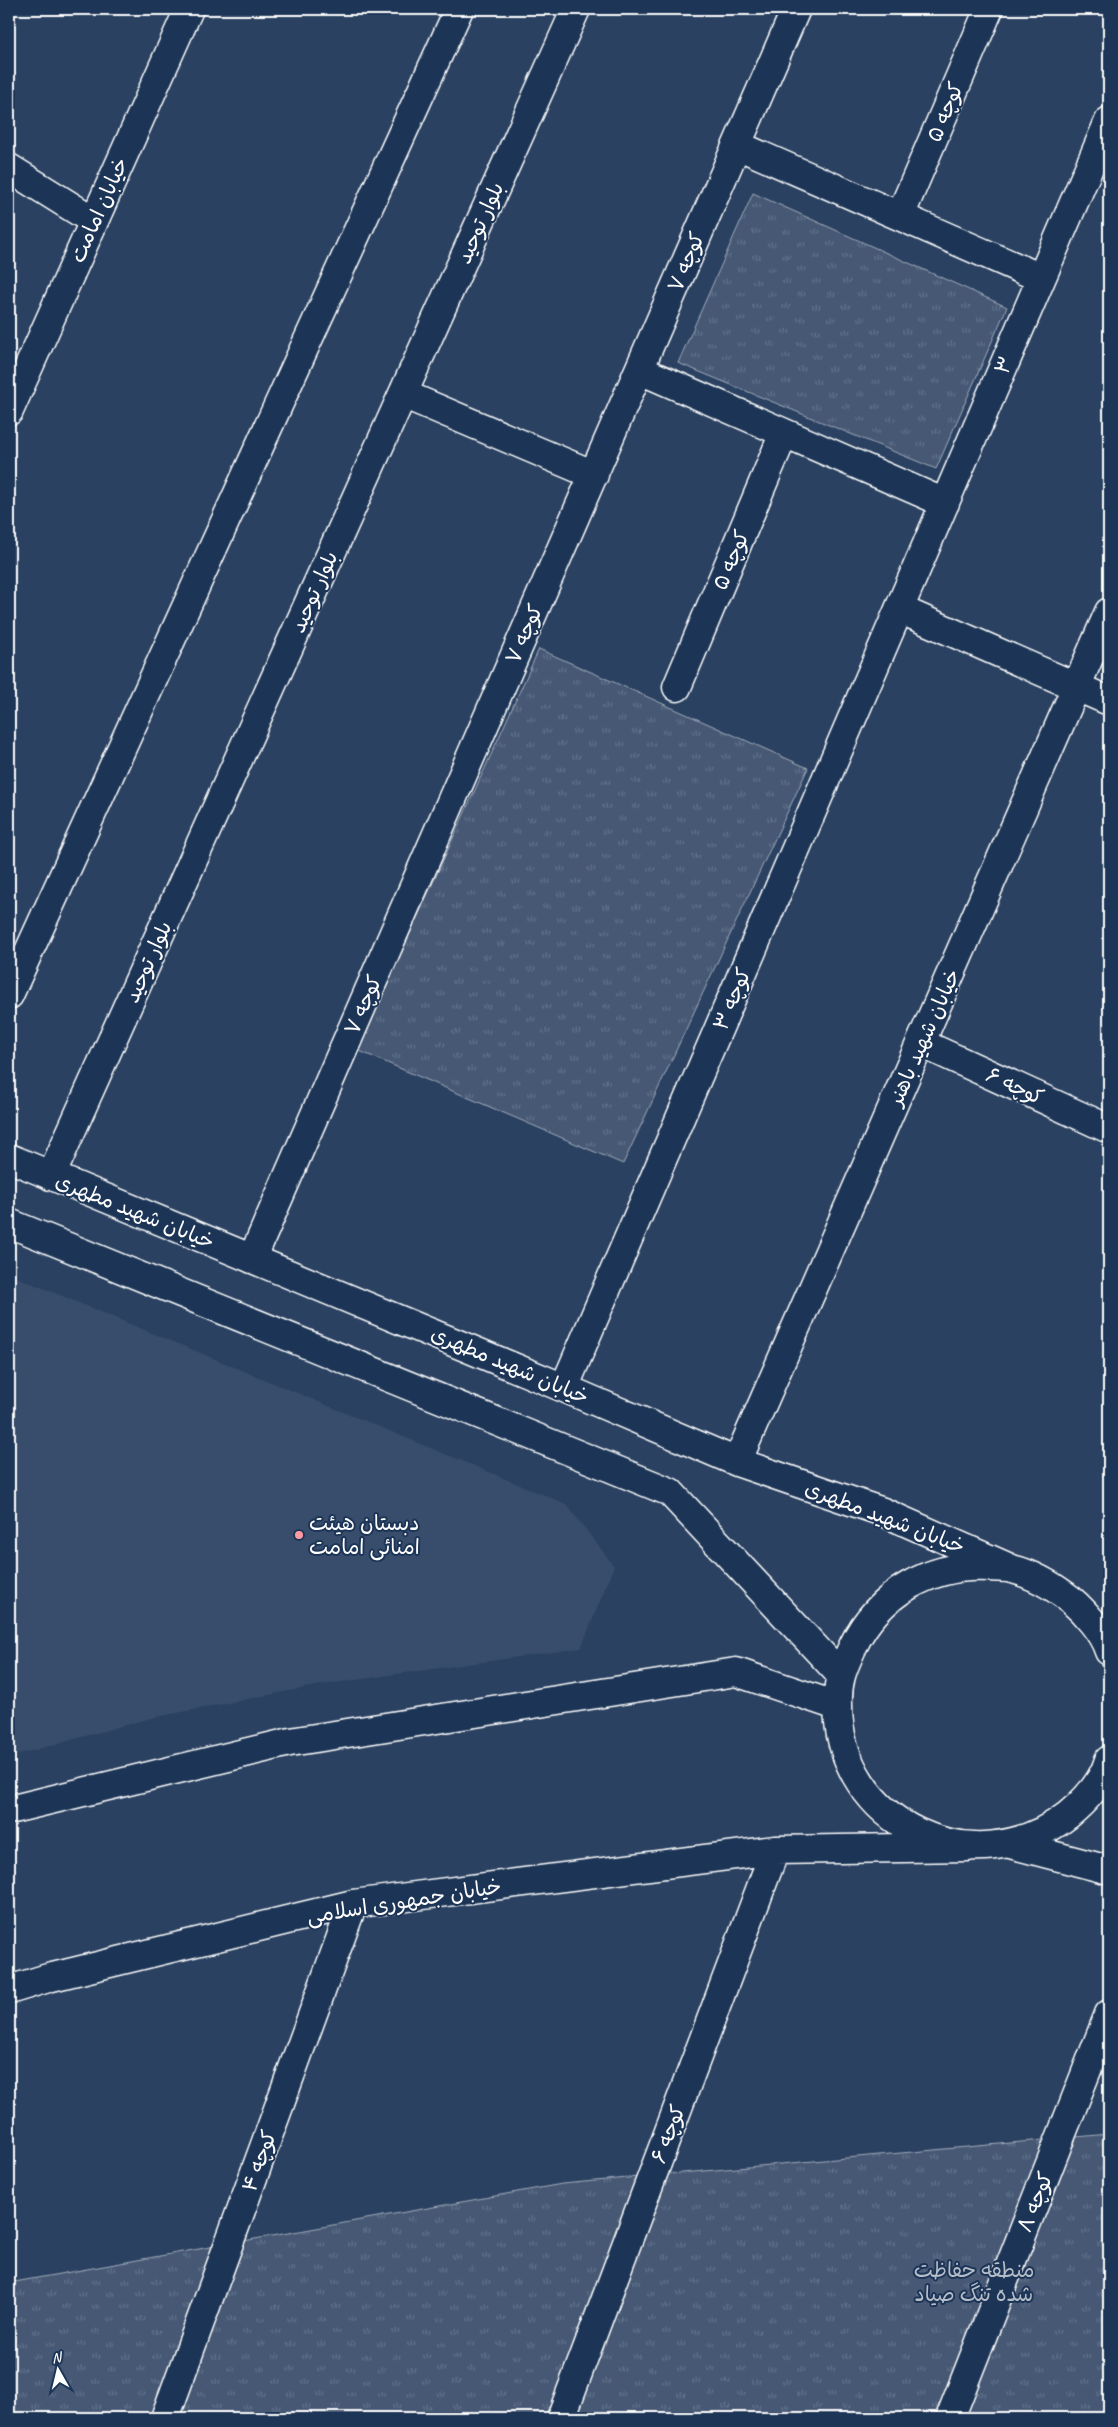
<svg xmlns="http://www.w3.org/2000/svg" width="1118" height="2427" font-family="Caveat,'Playpen Sans Arabic',sans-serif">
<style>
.built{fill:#394e6c}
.park{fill:url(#park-tufts);stroke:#a2acba}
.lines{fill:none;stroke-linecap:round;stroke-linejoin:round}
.minor-casing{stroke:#fff;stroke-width:31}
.minor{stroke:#1d3557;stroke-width:28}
.poi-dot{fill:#ff9aa2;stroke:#1d3557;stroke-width:2}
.labels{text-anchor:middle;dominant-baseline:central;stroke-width:4;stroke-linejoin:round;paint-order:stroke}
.street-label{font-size:21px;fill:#fff;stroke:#1d3557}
.poi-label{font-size:21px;fill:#fff;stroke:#1d3557;text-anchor:start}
.park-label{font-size:21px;fill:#b5bdc8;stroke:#1d3557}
</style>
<defs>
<pattern id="park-tufts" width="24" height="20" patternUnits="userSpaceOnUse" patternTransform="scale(1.25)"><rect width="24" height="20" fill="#465975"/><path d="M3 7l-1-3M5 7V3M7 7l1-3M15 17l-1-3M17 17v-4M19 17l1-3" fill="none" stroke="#62728a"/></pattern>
</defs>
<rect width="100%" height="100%" fill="#2a4161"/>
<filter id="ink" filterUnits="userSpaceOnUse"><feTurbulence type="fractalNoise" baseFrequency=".02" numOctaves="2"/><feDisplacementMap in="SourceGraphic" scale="10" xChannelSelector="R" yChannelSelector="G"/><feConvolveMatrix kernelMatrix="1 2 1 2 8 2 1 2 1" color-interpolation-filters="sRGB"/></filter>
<g filter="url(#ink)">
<path class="built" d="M9 1274 566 1504 614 1566 581 1648 320 1685 151 1718 9 1757Z"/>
<path class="park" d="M753 193 1007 307 936 469 678 363Z
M539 649 808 768 623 1164 357 1050Z
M1109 2134V2418H9V2283L562 2184Z"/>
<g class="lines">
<g class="minor-casing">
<path id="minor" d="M737 145 1041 278
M9 168 94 221
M900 216 989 9
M640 370 945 503
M403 394 594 475
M9 411 189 9
M899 609 1109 701
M677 687 784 433
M9 995 459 9
M921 1043 1109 1129
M9 1158 564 1388 737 1462 883 1512 1012 1569
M51 1176 576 9
M9 1223 670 1492 840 1674
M252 1259 796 9
M564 1388 1109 121
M737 1462 1109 612
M1109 1651C1103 1632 1085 1612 1070 1599 1053 1586 1033 1574 1012 1569 1005 1567 996 1568 989 1567 931 1563 878 1594 853 1646 843 1668 837 1680 838 1705 838 1825 974 1888 1068 1815 1085 1801 1103 1781 1109 1760
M9 1810 290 1742 736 1672 837 1706
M1010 1844 1109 1870
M9 1990 48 1978 353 1904 775 1850 968 1847
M165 2418 353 1904
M561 2418 775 1850
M950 2418 1109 2014"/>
</g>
<use href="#minor" class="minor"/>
</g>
</g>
<circle class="poi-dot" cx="299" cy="1535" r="5"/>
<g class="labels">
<g class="street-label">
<text transform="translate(945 112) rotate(-67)">کوچه ۵</text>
<text transform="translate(99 210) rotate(-66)">خیابان امامت</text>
<text transform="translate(480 223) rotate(-66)">بلوار توحید</text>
<text transform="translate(686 262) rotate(-67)">کوچه ۷</text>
<text transform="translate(1004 365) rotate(-67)">۳</text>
<text transform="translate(731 560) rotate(-67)">کوچه ۵</text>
<text transform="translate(314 592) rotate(-66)">بلوار توحید</text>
<text transform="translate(524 634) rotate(-66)">کوچه ۷</text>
<text transform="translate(148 962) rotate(-66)">بلوار توحید</text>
<text transform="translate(732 999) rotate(-67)">کوچه ۳</text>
<text transform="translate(363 1005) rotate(-66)">کوچه ۷</text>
<text transform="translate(924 1037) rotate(-66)">خیابان شهید باهنر</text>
<text transform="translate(1015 1086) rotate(25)">کوچه ۶</text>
<text transform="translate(135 1211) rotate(22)">خیابان شهید مطهری</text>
<text transform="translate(510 1365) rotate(23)">خیابان شهید مطهری</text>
<text transform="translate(885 1517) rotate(21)">خیابان شهید مطهری</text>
<text transform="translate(404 1901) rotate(-9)">خیابان جمهوری اسلامی</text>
<text transform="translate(668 2134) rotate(-69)">کوچه ۶</text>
<text transform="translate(259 2161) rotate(-70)">کوچه ۴</text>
<text transform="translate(1035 2202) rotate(-68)">کوچه ۸</text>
</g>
<g class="poi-label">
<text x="309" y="1523">دبستان هیئت<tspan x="309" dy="24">امنائی امامت</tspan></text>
</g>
<g class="park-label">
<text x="974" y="2270">منطقه حفاظت<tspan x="974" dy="24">شده تنگ صیاد</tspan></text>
</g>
</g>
<rect width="1118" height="2427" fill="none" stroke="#1d3557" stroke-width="30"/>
<rect x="15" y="15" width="1088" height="2397" fill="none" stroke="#fff" stroke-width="2" filter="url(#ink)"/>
<g transform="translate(58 2370) rotate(352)" stroke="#1d3557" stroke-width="4" paint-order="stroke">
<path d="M0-4L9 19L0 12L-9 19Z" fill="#ffffff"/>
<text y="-8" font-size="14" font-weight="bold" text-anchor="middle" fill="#ffffff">N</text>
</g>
</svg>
